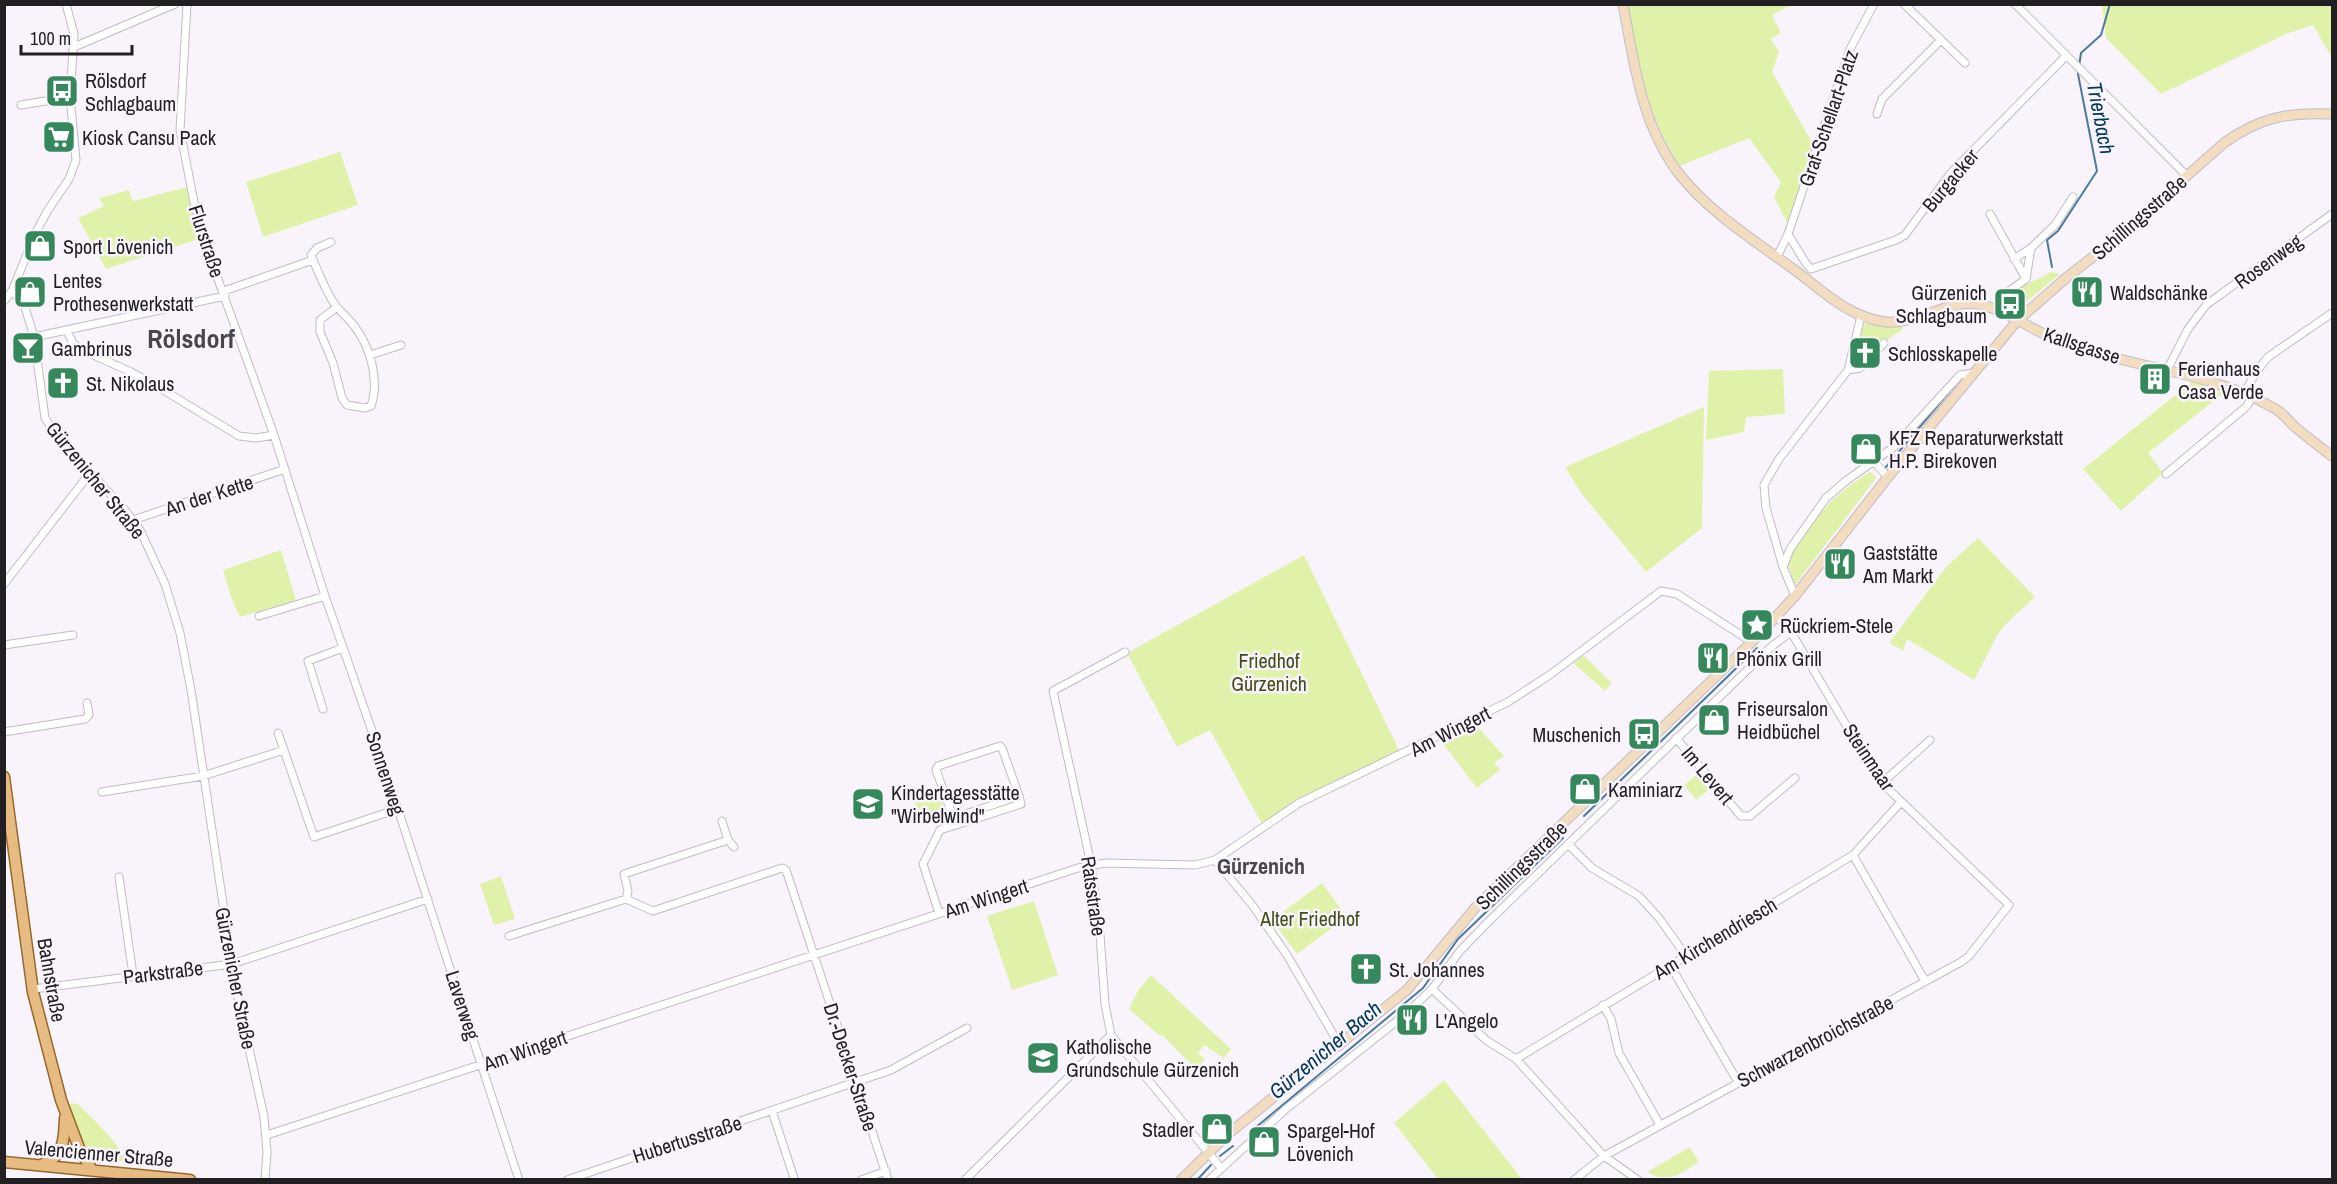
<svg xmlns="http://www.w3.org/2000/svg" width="2337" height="1184" font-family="'Archivo Narrow',sans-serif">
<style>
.green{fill:#e0f2aa}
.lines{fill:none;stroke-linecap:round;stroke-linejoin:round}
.stream{stroke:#4b7b9c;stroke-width:2}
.street-casing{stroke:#c1bcc4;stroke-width:9}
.secondary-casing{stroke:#c1bcc4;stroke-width:11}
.primary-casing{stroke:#96682a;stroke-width:13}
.street{stroke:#fff;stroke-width:7}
.secondary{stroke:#f2ddc1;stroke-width:9}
.primary{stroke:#e6bc82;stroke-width:10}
.labels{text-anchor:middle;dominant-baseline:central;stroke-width:5;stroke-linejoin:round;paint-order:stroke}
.poi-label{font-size:20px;fill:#211f22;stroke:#f9f4fc;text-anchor:start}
.street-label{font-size:20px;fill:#211f22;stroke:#f9f4fc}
.park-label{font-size:20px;fill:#434d17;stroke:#f9f4fc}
.water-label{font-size:21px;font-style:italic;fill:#003858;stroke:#f9f4fc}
.quarter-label{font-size:22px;font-weight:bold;fill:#49454c;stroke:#f9f4fc}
.district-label{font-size:26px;font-weight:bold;fill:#49454c;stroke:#f9f4fc}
</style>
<rect width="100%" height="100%" fill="#f9f4fc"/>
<path class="green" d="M1628 5H1791L1772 15 1781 33 1771 39 1779 52 1772 72 1813 144 1788 224 1774 197 1781 182 1749 138 1680 166C1646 115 1639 63 1628 5Z
M2102 5H2332V58L2313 25 2286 34 2161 94 2106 38Z
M340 152 358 205 263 237 246 182Z
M187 187 199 239 106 269 78 218 104 206 99 198 129 190 133 201Z
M2051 272 2060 274 2021 306 2007 301 2012 292Z
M1866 323 1902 326 1903 329 1878 346 1860 364H1857L1862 328Z
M1783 369 1785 414 1746 417 1744 432 1706 440 1709 371Z
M2193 381 2225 392 2148 453 2163 473 2121 511 2083 469Z
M1704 407 1702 528 1646 572 1581 493 1565 467Z
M1870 472 1877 477 1795 585C1793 578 1788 569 1789 562 1790 554 1796 547 1800 541 1819 511 1840 490 1870 472Z
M1978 538 2035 597 2006 624 1997 636 1974 680 1907 639 1903 651 1889 643 1946 567Z
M281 550 296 600 240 617 232 600 223 570Z
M1304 555 1401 754 1294 802 1262 824 1210 730 1177 747 1127 653Z
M1583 655 1612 683 1605 691 1573 663Z
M1475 724 1504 756 1494 763 1500 770 1477 788 1441 741Z
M1700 772 1712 787 1696 800 1684 785Z
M939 795 946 815 944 819 938 821 916 807 915 803Z
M501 876 515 919 494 925 480 884Z
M1322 883 1347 917 1297 954 1272 920Z
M1034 901 1058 975 1012 990 987 916Z
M1151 975 1231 1049 1224 1058 1204 1045 1198 1053 1205 1059 1196 1069 1162 1035 1160 1036 1129 1009 1138 991Z
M1444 1080 1522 1179H1438L1394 1123Z
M71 1103 78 1104C90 1117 123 1145 124 1161L107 1160 93 1155 84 1144 68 1108Z
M1690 1147 1699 1162C1681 1174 1667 1184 1647 1172Z"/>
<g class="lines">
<path class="stream" d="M2052 267 2047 240 2058 231 2097 171 2078 74 2081 53 2101 35 2110 4
M1886 467 1956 384
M1584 816 1757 648
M1255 1128 1423 988 1458 939 1563 838
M1220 1156 1233 1146
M1197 1180 1211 1165"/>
<g class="street-casing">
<path id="street" d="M187 4 180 130 194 202 206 246 274 435 325 596 380 754 519 1180
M1904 4 1965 63
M2015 4 2187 176
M74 47 175 4
M21 105 70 97
M1877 114 1882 99 1941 40
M1990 214 2026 279 2005 294 1997 309
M1788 234 1850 49 1874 4
M331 242 317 248 311 255 313 260C320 276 326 292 336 306 342 313 349 319 355 327 370 347 380 380 371 406L365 408 347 405 342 398 333 363 320 332V320L337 307
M2031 248 2055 225 2073 197
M1777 257 1788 234 1805 262 1811 269 1896 240 1905 235 1950 174 2066 56
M2014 259 2031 248 2026 279
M12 291 24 304 34 337 45 418 59 439 125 510 140 530 165 584 180 633 191 690 235 984 264 1117 267 1152 265 1180
M224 291 313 260
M4 301 12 291 36 232 48 210 69 179 76 160 70 97 74 34 66 4
M67 331 73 343 82 350 131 372 160 388 239 436 256 438 274 435
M34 337 225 296
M370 355 401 345
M1848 370 1860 368 1884 343
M2167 370 2188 329 2206 305 2332 214
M2244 394 2256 372 2268 357 2332 313
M1874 462 1888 477
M2166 474 2246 407 2252 398
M133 520 285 469
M1783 567 1790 549 1826 498 1847 480 1894 447 1960 375 1973 373
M4 584 90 473
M1795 596 1783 567 1766 508 1764 485 1779 459 1848 370 1861 316
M259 616 325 596
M4 645 73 635
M1125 652 1053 691 1091 864 1100 935 1105 1004 1111 1035 1221 1168
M323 709 308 661 343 648
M4 732 85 719 89 715 87 703
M278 733 314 837 398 809
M1676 738 1741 816H1750L1795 778
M1882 783 1930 740
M102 792 203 776 284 750
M954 818 1019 796 1021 804 956 825
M722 821 728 840 734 847
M1568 844 1592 868 1639 896 1659 918 1686 956
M1853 855 1925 981
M1215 860 1253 906 1287 955 1340 1046
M119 877 133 975
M626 899 628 891 624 874 728 840
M939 913 923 864 940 830 956 825 936 770 938 766 1000 746 1002 748 1019 796
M509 936 626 899 653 911 782 868 786 870 888 1180
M1670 965 1738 1082
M33 989 232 964 428 899
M1432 989 1486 1040 1516 1059 1604 1156 1638 1180
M1603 1005 1611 1019 1619 1053 1660 1125
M1516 1059 1853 855 1901 802
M772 1111 794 1178
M267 1135 1078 868 1105 863 1195 865 1215 860 1299 803 1508 702 1551 674 1661 591 1677 594 1752 642
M567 1180 891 1070 967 1028
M861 1180 886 1171
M965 1180 1111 1035
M1209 1180 1286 1109 1407 1013 1432 989 1460 951 1488 922 1772 646 1791 632
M1574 1180 1604 1156 1961 962 1969 956 2009 905 1882 783 1872 769 1791 632 1777 617"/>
</g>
<g class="secondary-casing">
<path id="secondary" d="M1623 4C1634 64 1642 127 1680 175 1711 214 1757 242 1796 271 1824 292 1850 318 1886 322 1912 324 1936 308 1961 304 1994 300 2023 326 2053 338 2124 368 2205 369 2272 407 2281 411 2286 418 2293 425 2305 436 2319 446 2332 456
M1181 1180 1228 1134 1407 990 1475 908 1760 634 1795 596 1888 477 2017 321 2067 277 2111 243 2224 143C2260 117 2289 112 2332 114"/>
</g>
<g class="primary-casing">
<path id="primary" d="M4 777 33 992 61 1100 79 1148 92 1170
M4 1162 190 1180
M43 1164C65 1156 64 1138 65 1118"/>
</g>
<use href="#street" class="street"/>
<use href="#secondary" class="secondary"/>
<use href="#primary" class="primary"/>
</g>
<defs>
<g id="bus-square" transform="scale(1.725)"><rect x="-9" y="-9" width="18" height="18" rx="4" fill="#35885b" stroke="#f9f4fc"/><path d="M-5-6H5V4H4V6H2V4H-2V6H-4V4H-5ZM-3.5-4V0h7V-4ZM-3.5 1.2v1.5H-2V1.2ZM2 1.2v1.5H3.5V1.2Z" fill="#fff"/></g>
<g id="supermarket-square" transform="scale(1.725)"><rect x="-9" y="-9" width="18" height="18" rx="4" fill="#35885b" stroke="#f9f4fc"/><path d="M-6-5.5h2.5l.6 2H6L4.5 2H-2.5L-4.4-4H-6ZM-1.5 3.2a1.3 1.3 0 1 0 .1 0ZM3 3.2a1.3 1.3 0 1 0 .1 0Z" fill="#fff"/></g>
<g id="shop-square" transform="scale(1.725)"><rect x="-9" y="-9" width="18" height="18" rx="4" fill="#35885b" stroke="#f9f4fc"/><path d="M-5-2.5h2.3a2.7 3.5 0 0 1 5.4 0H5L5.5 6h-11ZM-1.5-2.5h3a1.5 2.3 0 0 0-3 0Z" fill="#fff"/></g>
<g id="restaurant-square" transform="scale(1.725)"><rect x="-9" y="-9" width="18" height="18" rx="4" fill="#35885b" stroke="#f9f4fc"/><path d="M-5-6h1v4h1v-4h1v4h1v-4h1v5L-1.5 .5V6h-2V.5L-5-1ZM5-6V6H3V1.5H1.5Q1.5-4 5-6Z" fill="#fff"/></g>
<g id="bar-square" transform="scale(1.725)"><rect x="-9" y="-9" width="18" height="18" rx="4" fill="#35885b" stroke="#f9f4fc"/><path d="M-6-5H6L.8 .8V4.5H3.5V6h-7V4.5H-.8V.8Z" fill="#fff"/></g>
<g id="church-square" transform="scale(1.725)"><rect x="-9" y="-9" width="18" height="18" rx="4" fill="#35885b" stroke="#f9f4fc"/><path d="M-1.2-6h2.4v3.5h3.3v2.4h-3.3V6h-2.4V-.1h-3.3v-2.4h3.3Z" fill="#fff"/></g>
<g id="building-square" transform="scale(1.725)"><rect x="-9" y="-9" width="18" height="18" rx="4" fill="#35885b" stroke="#f9f4fc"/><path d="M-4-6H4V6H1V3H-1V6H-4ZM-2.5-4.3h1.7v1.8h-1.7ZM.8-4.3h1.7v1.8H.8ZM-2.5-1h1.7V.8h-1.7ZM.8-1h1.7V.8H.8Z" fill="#fff"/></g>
<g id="sight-square" transform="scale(1.725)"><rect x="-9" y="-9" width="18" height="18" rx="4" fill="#35885b" stroke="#f9f4fc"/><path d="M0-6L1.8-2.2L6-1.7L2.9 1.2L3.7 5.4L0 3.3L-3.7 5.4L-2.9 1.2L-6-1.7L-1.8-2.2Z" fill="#fff"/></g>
<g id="school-square" transform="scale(1.725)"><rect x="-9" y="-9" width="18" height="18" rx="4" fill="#35885b" stroke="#f9f4fc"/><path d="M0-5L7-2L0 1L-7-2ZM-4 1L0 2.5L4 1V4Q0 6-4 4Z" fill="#fff"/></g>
</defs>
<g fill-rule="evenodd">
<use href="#bus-square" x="62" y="91"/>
<use href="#supermarket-square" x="59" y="137"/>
<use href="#shop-square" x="40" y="246"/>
<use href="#shop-square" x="30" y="292"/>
<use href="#restaurant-square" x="2087" y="292"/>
<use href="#bus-square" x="2010" y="304"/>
<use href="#bar-square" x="28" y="348"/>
<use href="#church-square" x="1865" y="353"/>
<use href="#building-square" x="2155" y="379"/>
<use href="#church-square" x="63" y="383"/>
<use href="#shop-square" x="1866" y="449"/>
<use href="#restaurant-square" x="1840" y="564"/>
<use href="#sight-square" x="1757" y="625"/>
<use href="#restaurant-square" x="1713" y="658"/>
<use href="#shop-square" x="1714" y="720"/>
<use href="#bus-square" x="1644" y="734"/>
<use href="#shop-square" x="1585" y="789"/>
<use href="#school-square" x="868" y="804"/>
<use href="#church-square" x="1366" y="969"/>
<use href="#restaurant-square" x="1412" y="1020"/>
<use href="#school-square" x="1043" y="1058"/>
<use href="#shop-square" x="1217" y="1129"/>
<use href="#shop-square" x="1264" y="1142"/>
</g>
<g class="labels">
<g class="poi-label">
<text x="85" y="80">Rölsdorf<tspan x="85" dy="23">Schlagbaum</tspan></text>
<text x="82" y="137">Kiosk Cansu Pack</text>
<text x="63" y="246">Sport Lövenich</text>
<text x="53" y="280">Lentes<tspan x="53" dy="23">Prothesenwerkstatt</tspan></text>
<text x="1987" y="292" text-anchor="end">Gürzenich<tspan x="1987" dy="23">Schlagbaum</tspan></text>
<text x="2110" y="292">Waldschänke</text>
<text x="51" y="348">Gambrinus</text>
<text x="1888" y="353">Schlosskapelle</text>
<text x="2178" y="368">Ferienhaus<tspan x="2178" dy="23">Casa Verde</tspan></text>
<text x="86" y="383">St. Nikolaus</text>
<text x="1889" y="437">KFZ Reparaturwerkstatt<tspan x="1889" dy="23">H.P. Birekoven</tspan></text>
<text x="1863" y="552">Gaststätte<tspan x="1863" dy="23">Am Markt</tspan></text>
<text x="1780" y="625">Rückriem-Stele</text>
<text x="1736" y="658">Phönix Grill</text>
<text x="1737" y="708">Friseursalon<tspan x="1737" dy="23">Heidbüchel</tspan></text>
<text x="1621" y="734" text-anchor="end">Muschenich</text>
<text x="1608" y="789">Kaminiarz</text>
<text x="891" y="792">Kindertagesstätte<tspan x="891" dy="23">"Wirbelwind"</tspan></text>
<text x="1389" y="969">St. Johannes</text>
<text x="1435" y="1020">L'Angelo</text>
<text x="1066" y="1046">Katholische<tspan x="1066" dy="23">Grundschule Gürzenich</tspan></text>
<text x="1194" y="1129" text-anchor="end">Stadler</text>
<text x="1287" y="1130">Spargel-Hof<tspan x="1287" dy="23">Lövenich</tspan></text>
</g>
<g class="street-label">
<text transform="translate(1828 118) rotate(-71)">Graf-Schellart-Platz</text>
<text transform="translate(1950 180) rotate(-50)">Burgacker</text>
<text transform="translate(2139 217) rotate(-41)">Schillingsstraße</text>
<text transform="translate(207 241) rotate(72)">Flurstraße</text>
<text transform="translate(2268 261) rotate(-36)">Rosenweg</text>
<text transform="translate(2082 345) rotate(18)">Kallsgasse</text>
<text transform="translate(96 480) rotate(51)">Gürzenicher Straße</text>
<text transform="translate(209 495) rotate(-18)">An der Kette</text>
<text transform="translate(1450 731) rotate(-27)">Am Wingert</text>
<text transform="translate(1869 757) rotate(56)">Steinmaar</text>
<text transform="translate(386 773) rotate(72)">Sonnenweg</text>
<text transform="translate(1708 775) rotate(50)">Im Levert</text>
<text transform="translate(1521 865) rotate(-44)">Schillingsstraße</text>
<text transform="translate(1094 896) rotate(82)">Ratsstraße</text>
<text transform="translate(986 898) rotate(-18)">Am Wingert</text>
<text transform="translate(1715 938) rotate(-31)">Am Kirchendriesch</text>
<text transform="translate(163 972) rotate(-7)">Parkstraße</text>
<text transform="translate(236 978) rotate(79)">Gürzenicher Straße</text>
<text transform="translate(52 980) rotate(80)">Bahnstraße</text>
<text transform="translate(463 1005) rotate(72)">Laverweg</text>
<text transform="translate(1815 1041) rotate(-28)">Schwarzenbroichstraße</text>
<text transform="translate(525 1050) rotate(-19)">Am Wingert</text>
<text transform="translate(851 1067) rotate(72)">Dr.-Decker-Straße</text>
<text transform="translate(687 1139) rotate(-18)">Hubertusstraße</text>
<text transform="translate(99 1153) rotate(5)">Valencienner Straße</text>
</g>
<g class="park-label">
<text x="1269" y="660">Friedhof<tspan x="1269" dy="23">Gürzenich</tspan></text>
<text x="1310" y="918">Alter Friedhof</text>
</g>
<g class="water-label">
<text transform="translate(2101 118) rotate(79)">Trierbach</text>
<text transform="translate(1325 1050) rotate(-40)">Gürzenicher Bach</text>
</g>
<g class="quarter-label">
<text x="1261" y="866">Gürzenich</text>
</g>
<g class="district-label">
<text x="191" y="338">Rölsdorf</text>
</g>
</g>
<rect width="2337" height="1184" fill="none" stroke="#211f22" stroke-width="12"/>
<path d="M21 45v9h111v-9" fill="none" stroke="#211f22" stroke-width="3"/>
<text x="30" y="45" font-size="18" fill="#211f22" stroke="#f9f4fc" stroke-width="4.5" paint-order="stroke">100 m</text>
</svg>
